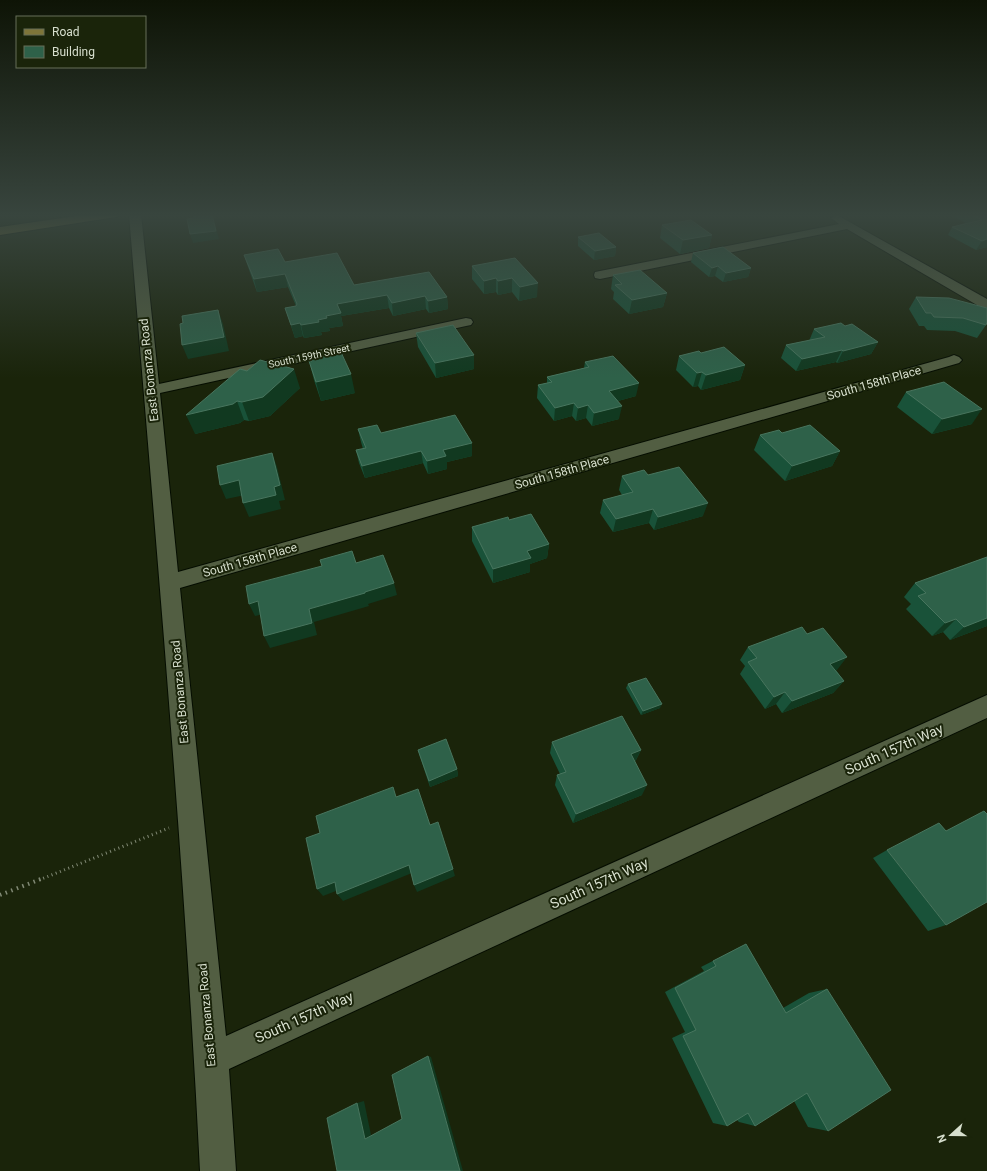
<svg xmlns="http://www.w3.org/2000/svg" width="987" height="1171" font-family="Roboto,sans-serif">
<style>
.lines{fill:none;stroke-linecap:round;stroke-linejoin:round}
.minor-casing{stroke:#050d00;stroke-width:2}
.major-casing{stroke:#050d00;stroke-width:2}
.path-far1{stroke:#808974;stroke-width:3;stroke-dasharray:1 3.5;stroke-linecap:butt}
.path{stroke:#808974;stroke-width:4;stroke-dasharray:1.5 4.5;stroke-linecap:butt}
.minor{fill:#525e42;fill-rule:evenodd}
.major{fill:#7e7539;fill-rule:evenodd}
.wall{fill:#195239}
.shaded-wall{fill:#113920}
.building{fill:#2e6149;stroke:#48755e}
.labels{text-anchor:middle;dominant-baseline:central;stroke-width:4;stroke-linejoin:round;paint-order:stroke}
.far-street-label{font-size:10px;fill:#d7dfce;stroke:#1a240a}
.street-label{font-size:12px;fill:#d7dfce;stroke:#1a240a}
.near-street-label{font-size:14px;fill:#d7dfce;stroke:#1a240a}
</style>
<rect width="100%" height="100%" fill="#1a240a"/>
<g class="lines">
<g class="minor-casing">
<path id="minor" d="M129 214H141L159 384 466 318 471 319 473 322 471 325 466 326 160 393 178 572 949 357 954 355 959 357 962 360 959 363 180 588 226 1036 987 695V718L229 1069 236 1171H200C184 852 155 533 129 214Z
M837 215 987 299V309L982 308 847 229 600 279 595 278 594 275 595 272 600 271 839 224 831 218Z"/>
</g>
<g class="major-casing">
<path id="major" d="M90 214H122L116 217 0 235V227Z"/>
</g>
<path class="path-far1" d="M39 880 169 828"/>
<path class="path" d="M0 895 41 879"/>
<use href="#minor" class="minor"/>
<use href="#major" class="major"/>
</g>
<path class="wall" d="M948 214H987V247L976 250 948 235 952 227 966 223Z
M662 225 712 235 709 248 680 254 660 238Z
M578 237 616 247 615 256 594 260 578 246Z
M693 253 751 268 748 277 723 282 715 276 709 277 691 262Z
M244 255 285 262 354 285 447 297 448 309 429 313 426 309 393 316 389 308 341 316 343 326 329 328 330 331 321 332 322 335 304 338 303 336 295 338 285 308 296 306 288 287 257 292 248 267Z
M515 258 537 297 519 301 512 292 498 295 496 292 484 294 472 279V266Z
M613 275 667 293 663 307 629 314 613 299 614 292 611 289Z
M916 297 986 325 977 338 955 331 927 330 924 326H919L909 309Z
M845 326 878 342 871 354 837 363 836 362 796 371 781 358 786 345 809 341 814 329Z
M416 333 474 369 436 378 418 347Z
M701 353 745 365 740 380 701 390 698 386 693 387 676 370 679 356Z
M311 356 355 393 321 401 314 380 309 361H312Z
M585 362 636 396 618 401 619 419 592 426 586 418 576 421 572 416 554 421 537 398 538 385 547 383V377L584 368Z
M240 369 300 388 270 416 249 421 244 420 240 423 195 434Z
M906 392 972 424 932 434 897 407Z
M358 429 381 433 472 456 447 462V469L428 474 423 463 365 478 359 463 356 450 363 449 361 442Z
M782 433 840 451 832 466 785 481 754 450 760 435Z
M648 475 703 516 654 530 649 523 613 532 600 513 603 500 622 495 619 490 622 476Z
M509 520 549 544 547 558 530 564V572L493 583 472 541V527Z
M987 557V626L950 640 943 632 932 636 906 609 911 604 904 597 915 583Z
M748 647 837 670H836L844 681 833 693 782 713 776 704 765 709 740 674 745 666 740 660Z
M628 684 660 708 641 715 626 688Z
M552 742 641 750 636 760 635 761 642 795 573 823 555 785 557 775 560 774 550 753Z
M418 750 457 769 458 776 430 787 420 757Z
M887 850 946 925 928 931 873 858Z
M746 944 783 1008 809 993 827 989 828 1131 808 1127 794 1101 755 1126 739 1122 737 1120 727 1126 713 1123 672 1038 685 1032 665 992 704 971 701 967Z"/>
<path class="shaded-wall" d="M212 214 219 239 193 243 190 234Z
M712 235 709 248 680 254 683 240Z
M987 239V247L976 250 982 241Z
M616 247 615 256 594 260 595 251Z
M718 266 715 276 709 277 712 268Z
M751 268 748 277 723 282 726 273Z
M285 274 288 287 257 292 254 279Z
M496 278V292L484 294V281Z
M512 278V292L498 295V281Z
M538 283 537 297 519 301 520 287Z
M667 293 663 307 629 314 632 300Z
M387 295 389 308 341 316 343 326 329 328 330 331 321 332 322 335 304 338 301 325 318 320 326 316 337 304Z
M425 296 426 309 393 316 392 303Z
M447 297 448 309 429 313 428 301Z
M218 310 223 324 229 351 188 359 182 345Z
M300 323 303 336 295 338 291 325Z
M878 342 871 354 837 363 843 351Z
M842 350 836 362 796 371 802 359Z
M474 355V369L436 378 435 363Z
M745 365 740 380 701 390 706 375Z
M294 369 300 388 270 416 249 421 242 402Z
M702 372 698 386 693 387 697 373Z
M351 374 355 393 321 401 316 382Z
M639 383 636 396 607 404 609 391Z
M237 401 244 420 240 423 195 434 186 415Z
M574 403 572 416 554 421 555 408Z
M588 405 586 418 576 421 578 408Z
M622 406 619 419 592 426 594 413Z
M982 409 972 424 932 434 942 419Z
M472 443V456L447 462V469L428 474 427 461 443 450Z
M421 451 423 463 365 478 362 466Z
M840 451 832 466 785 481 792 466Z
M272 453 277 467 285 500 279 501 281 509 249 517 243 503 274 487Z
M239 480 245 495 226 499 220 485Z
M708 503 703 516 654 530 658 517Z
M653 509 649 523 613 532 616 519Z
M549 544 547 558 530 564V572L493 583V569L527 551Z
M394 583 397 595 368 604 369 606 314 622 317 635 270 648 264 636 309 609Z
M258 601 264 614 255 616 249 604Z
M987 618V626L950 640 964 627Z
M956 619 943 632 932 636 945 623Z
M847 657 837 670 820 676 830 664Z
M844 681 833 693 782 713 792 701Z
M785 692 776 704 765 709 774 697Z
M662 704 660 708 641 715 643 711Z
M641 750 636 760 626 764 631 754Z
M457 769 458 776 430 787 429 781Z
M647 785 642 795 573 823 576 814Z
M409 865 412 873 343 901 337 894Z
M453 869 455 876 417 892 414 885Z
M335 882 341 889 323 896 317 889Z
M428 1056 431 1057 463 1171H460Z
M364 1101 371 1135 365 1139 357 1103Z"/>
<path class="building" d="M201 214H212L216 231 190 234 187 219 194 218 193 216Z
M970 214H987V239L982 241 952 227 982 220Z
M691 220 712 235 683 240 662 225Z
M599 233 616 247 595 251 578 237Z
M723 247 751 268 726 273 718 266 712 268 693 253Z
M278 249 285 262 337 253 354 285 429 272 447 297 428 301 425 296 392 303 387 295 337 304 341 313 326 316 327 318 318 320 319 322 301 325 300 323 291 325 285 308 296 306 297 304 285 274 254 279 244 255Z
M515 258 538 283 520 287 512 278 498 281 496 278 484 281 472 266Z
M640 270 667 293 632 300 615 285 622 284 613 275Z
M916 297 949 298 987 308V322L986 325 963 318 934 317 931 313H926Z
M218 310 224 337 182 345 180 324 183 323 182 316Z
M841 323 845 326 852 324 878 342 843 351 842 350 802 359 786 345 825 337 814 329Z
M453 325 474 355 435 363 416 333Z
M724 347 745 365 706 375 702 372 697 373 679 356 699 351 701 353Z
M340 350 351 374 316 382 309 361H312L311 356Z
M613 356 639 383 609 391 622 406 594 413 588 405 578 408 574 403 555 408 538 385 552 382 547 377 589 367 585 362Z
M260 360 294 369 263 397 242 402 237 401 233 404 186 415 240 369 247 371Z
M944 382 982 409 942 419 906 392Z
M455 415 472 443 443 450 446 456 427 461 421 451 362 466 356 450 366 448 358 429 377 425 381 433Z
M810 425 840 451 792 466 760 435 779 430 782 433Z
M272 453 280 485 274 487 276 495 243 503 239 480 220 485 217 466Z
M679 467 708 503 658 517 653 509 616 519 603 500 633 492 622 476 644 470 648 475Z
M531 514 549 544 527 551 531 558 493 569 472 527 508 517 509 520Z
M352 551 356 563 383 555 394 583 365 592V593L309 609 312 623 264 636 258 601 249 604 246 586 322 566 320 560Z
M987 557V618L964 627 956 619 945 623 918 596 926 593 915 583Z
M802 627 807 634 823 628 847 657 830 664 844 681 792 701 785 692 774 697 748 662 757 658 748 647Z
M646 678 662 704 643 711 628 684Z
M622 716 641 750 631 754 647 785 576 814 557 775 566 772 552 742Z
M446 739 457 769 429 781 418 750Z
M393 787 396 797 418 789 430 825 438 822 453 869 414 885 409 865 337 894 335 882 317 889 306 838 320 833 316 816Z
M984 811 987 814V902L946 925 887 850 939 823 946 831Z
M746 944 786 1013 827 989 891 1090 828 1131 807 1093 755 1126 748 1113 727 1126 683 1036 696 1030 675 988 716 966 713 961Z
M428 1056 460 1171H337L327 1118 357 1103 365 1139 402 1119 392 1075Z"/>
<linearGradient id="sky" x2="0" y2="1"><stop stop-color="#0e1406"/><stop offset="0.57" stop-color="#38453e"/><stop offset="1" stop-color="#38453e" stop-opacity="0"/></linearGradient>
<rect width="987" height="378" fill="url(#sky)"/>
<g class="labels">
<g class="far-street-label">
<text transform="translate(309 356) rotate(-12)">South 159th Street</text>
</g>
<g class="street-label">
<text transform="translate(149 370) rotate(-96)">East Bonanza Road</text>
<text transform="translate(874 383) rotate(-16)">South 158th Place</text>
<text transform="translate(562 472) rotate(-16)">South 158th Place</text>
<text transform="translate(250 560) rotate(-16)">South 158th Place</text>
<text transform="translate(180 692) rotate(-95)">East Bonanza Road</text>
<text transform="translate(207 1015) rotate(-95)">East Bonanza Road</text>
</g>
<g class="near-street-label">
<text transform="translate(894 749) rotate(-24)">South 157th Way</text>
<text transform="translate(599 883) rotate(-24)">South 157th Way</text>
<text transform="translate(304 1017) rotate(-24)">South 157th Way</text>
</g>
</g>
<rect x="16" y="16" width="130" height="52" fill="#1a240a" stroke="#666f58"/>
<rect x="24" y="29" width="20" height="6" fill="#7e7539" stroke="#666f58"/>
<text x="52" y="36" font-size="12" fill="#d7dfce">Road</text>
<rect x="24" y="46" width="20" height="12" fill="#2e6149" stroke="#666f58"/>
<text x="52" y="56" font-size="12" fill="#d7dfce">Building</text>
<g transform="translate(951 1135) rotate(249)" stroke="#1a240a" stroke-width="3" paint-order="stroke">
<path d="M0-3L7 15L0 10L-7 15Z" fill="#d7dfce"/>
<text y="-6" font-size="11" font-weight="bold" text-anchor="middle" fill="#d7dfce">N</text>
</g>
</svg>
